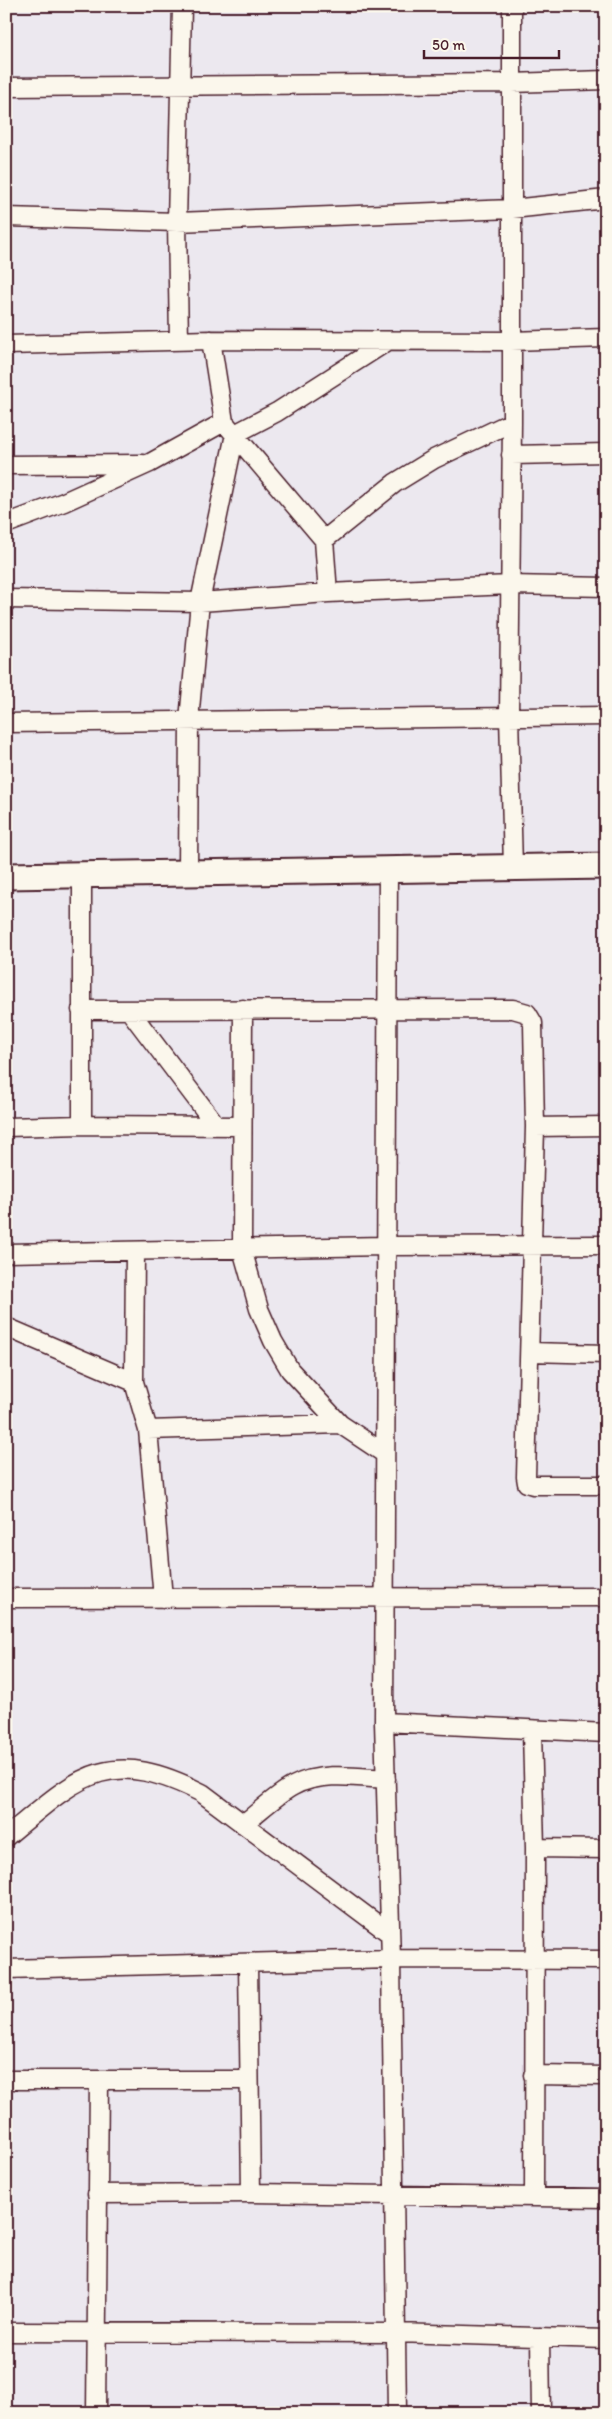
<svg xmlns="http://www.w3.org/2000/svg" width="612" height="2419" font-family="Itim,sans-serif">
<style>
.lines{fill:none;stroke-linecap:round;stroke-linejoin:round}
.street-casing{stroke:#4a1f2b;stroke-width:21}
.secondary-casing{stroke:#4a1f2b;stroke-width:29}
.street{stroke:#fbf7ec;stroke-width:18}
.secondary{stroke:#fbf7ec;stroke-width:25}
</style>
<rect width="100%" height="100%" fill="#ece8ef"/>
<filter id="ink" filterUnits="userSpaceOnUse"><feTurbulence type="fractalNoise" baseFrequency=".02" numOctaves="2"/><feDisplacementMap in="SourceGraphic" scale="10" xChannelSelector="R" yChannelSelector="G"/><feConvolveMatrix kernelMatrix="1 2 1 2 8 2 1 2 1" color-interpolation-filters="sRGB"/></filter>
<g filter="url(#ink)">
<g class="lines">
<g class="street-casing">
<path id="street" d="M512 6V422L509 716 513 867
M6 87 511 83 606 80
M6 217 177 222 512 209 606 199
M211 340 224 422 324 540 328 593
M179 341 177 222 182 6
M6 345 211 340 511 341 606 338
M511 455 606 453
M6 465 143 464
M6 524 64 502 150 463 224 422
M324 540 395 483 434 459 512 422
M6 599 200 602 328 593 510 585 606 587
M6 723 606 716
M388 870 384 1722 391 1959 397 2413
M188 872 189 720 200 602 235 434 277 412 388 341
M82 874V1125
M243 1009 242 1249 259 1309 273 1341 290 1370 340 1424
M81 1010 513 1009 527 1013 533 1023 535 1127 526 1477 527 1483 533 1485H606
M129 1010 216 1125
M6 1127 82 1125 242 1126
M535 1127 606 1126
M135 1251 134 1382 148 1430 163 1598
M6 1253 385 1246 606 1245
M6 1327 134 1382
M530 1352 606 1354
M148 1430 340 1424 385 1454
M6 1598 606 1597
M384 1722 606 1733
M532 1731 535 1848 534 2196
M243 1824C259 1812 276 1795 293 1786 321 1771 356 1777 386 1779
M6 1837C79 1776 107 1745 202 1793L389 1933
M535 1848 606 1849
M248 1963 251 2193
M6 1969 391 1959 606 1960
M533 2075 606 2076
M6 2080H249
M97 2194 251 2193 606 2198
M6 2332 395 2333 606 2339
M540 2337 541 2413
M96 2413 99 2081"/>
</g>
<g class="secondary-casing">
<path id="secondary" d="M6 876 606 866"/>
</g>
<use href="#street" class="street"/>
<use href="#secondary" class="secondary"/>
</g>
</g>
<rect width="612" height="2419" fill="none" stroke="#fbf7ec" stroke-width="25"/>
<rect x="12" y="12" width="587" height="2394" fill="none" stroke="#4a1f2b" stroke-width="2" filter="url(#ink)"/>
<path d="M424 50v8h135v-8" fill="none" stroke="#4a1f2b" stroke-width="2.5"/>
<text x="432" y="50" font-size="15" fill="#4a1f2b" stroke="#fbf7ec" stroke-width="4" paint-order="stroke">50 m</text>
</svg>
